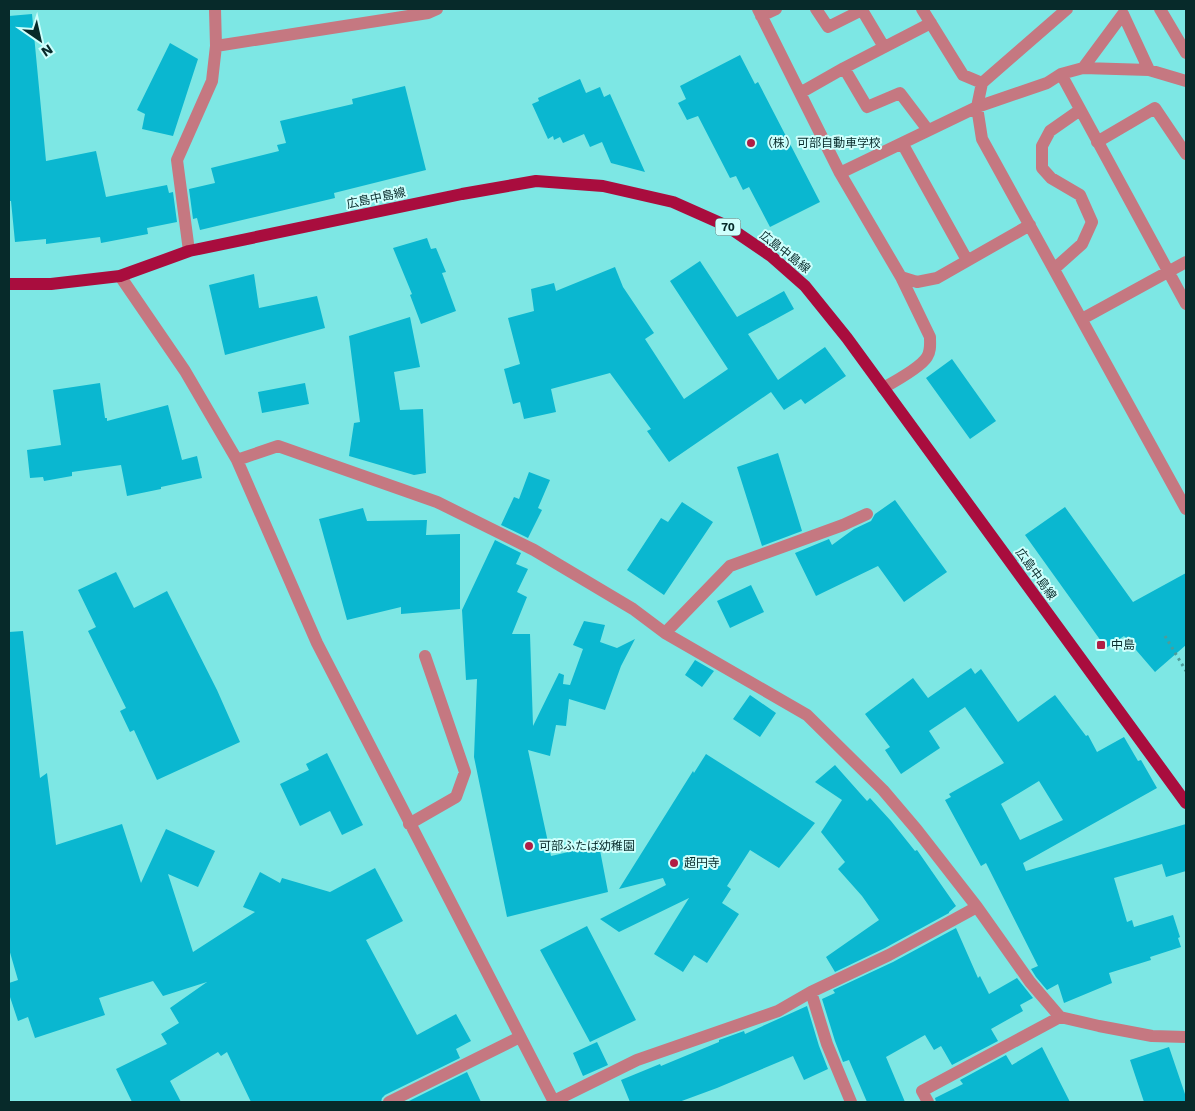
<svg xmlns="http://www.w3.org/2000/svg" width="1195" height="1111" font-family="'Work Sans','Noto Sans JP',sans-serif">
<style>
.building{fill:#0ab7d0;fill-rule:evenodd}
.lines{fill:none;stroke-linecap:round;stroke-linejoin:round}
.path{stroke:#4e9c9a;stroke-width:3;stroke-dasharray:2.5 4;stroke-linecap:butt}
.minor{stroke:#c57881;stroke-width:12}
.major{stroke:#a90d3e;stroke-width:12}
.poi-dot{fill:#b01d45;stroke:#cefffc;stroke-width:2}
.labels{text-anchor:middle;dominant-baseline:central;stroke-width:4;stroke-linejoin:round;paint-order:stroke}
.shield{fill:#cefffc;stroke:#436a69;stroke-width:1}
.shield-label{font-size:11px;font-weight:bold;fill:#072a2a}
.poi-label{font-size:12px;fill:#072a2a;stroke:#cefffc;text-anchor:start}
.street-label{font-size:12px;fill:#072a2a;stroke:#cefffc}
</style>
<rect width="100%" height="100%" fill="#7de7e4"/>
<path class="building" d="M32 14 46 161 96 151 106 197 167 185 169 193 173 192 177 222 147 228 148 234 101 243 100 237 46 244V239L15 242 11 201H9V16Z
M170 43 198 59 173 136 142 129 145 114 137 110Z
M740 55 755 84 758 82 820 202 770 227 749 187 743 190 736 176 730 178 698 116 687 120 678 103 686 99 680 86Z
M580 79 586 93 600 87 604 97 610 94 645 172 611 163 602 142 590 147 584 134 563 143 560 137 554 140 553 136 548 139 532 104 539 101 538 98Z
M405 86 426 170 334 193 335 198 200 230 197 218 193 219 189 189 215 183 211 168 279 151 277 145 286 143 280 121 353 104 352 99Z
M427 238 431 249 436 248 446 272 442 273 456 311 421 324 410 295 412 294 393 248Z
M700 261 737 317 784 291 794 309 748 334 778 380 825 347 846 376 805 404 801 399 784 410 771 392 669 462 647 431 651 429 610 373 551 389 556 412 524 419 520 402 513 404 504 369 520 364 508 318 534 311 531 289 554 283 556 291 615 267 623 287 654 333 645 339 684 399 728 369 670 281Z
M254 274 259 308 317 296 325 328 225 355 209 285Z
M410 317 420 367 394 372 400 410 423 409 426 473 414 475 349 456 354 423 360 422 349 336Z
M952 359 996 421 970 439 926 378Z
M100 383 105 418H107V421L168 405 182 460 197 456 202 478 161 487V489L127 496 121 465 72 472V476L44 481 43 477 30 478 27 450 61 445 53 390Z
M305 383 309 404 262 413 258 392Z
M778 453 802 531 762 546 737 467Z
M529 472 550 480 538 508 542 510 528 538 501 525 514 497 519 499Z
M895 500 947 572 904 602 878 566 816 596 795 553 829 539 832 545 854 529 871 521 875 514Z
M682 502 713 522 664 595 627 570 661 518 668 522Z
M1065 507 1133 602 1186 573V645L1155 672 1124 636 1106 648 1025 535Z
M363 508 367 521 427 520 426 535 460 534V609L401 614V607L347 620 319 519Z
M495 540 521 553 516 564 528 569 517 592 527 597 512 634H530L533 726 559 673 564 675 563 684 570 685 583 649 573 645 584 621 605 625 600 642 617 648 635 639 621 666 605 710 569 699 566 726 556 725 550 756 528 750 551 856 599 845 608 892 507 917 474 757 477 679 466 680 462 610Z
M116 572 134 608 167 591 217 690 240 742 157 780 134 730 130 732 120 711 126 708 88 631 96 627 78 590Z
M751 585 764 612 730 628 717 601Z
M23 631 40 778 47 773 56 845 122 824 141 883 166 829 215 851 198 887 168 874 193 952 255 912 243 907 260 872 280 883 282 878 330 892 375 868 403 921 366 940 417 1035 456 1014 471 1041 456 1049 460 1058 385 1095 382 1098 381 1102H251L227 1052 221 1056 218 1052 170 1081 181 1102H132L116 1069 167 1044 161 1034 179 1023 170 1008 207 982 163 996 153 981 99 998 105 1015 35 1038 28 1017 18 1021 9 994V983L18 980 9 949V632Z
M695 660 714 671 702 687 685 675Z
M971 668 975 674 981 669 1018 722 1055 695 1086 736 1088 735 1097 752 1124 737 1138 761 1141 760 1157 788 1023 863 1026 871 1186 824V871L1166 877 1162 864 1114 878 1127 922 1132 920 1134 927 1173 915 1180 937 1178 938 1181 947 1150 957 1151 960 1109 973 1112 983 1064 1003 1058 984 1047 990 1036 977 1031 969 1038 966 990 871 986 863 981 866 945 800 951 797 949 794 1004 763 965 707 929 731 940 748 901 774 885 750 890 747 865 714 913 678 928 698ZM1039 781 1063 820 1020 840 1001 804Z
M750 695 776 713 760 737 733 719Z
M327 753 363 825 342 835 330 811 300 826 280 784 309 770 306 764Z
M706 754 815 823 779 868 750 850 727 886 731 889 722 903 739 914 707 963 694 955 683 972 654 954 689 898 619 932 600 919 666 885 663 878 619 889 693 771 694 773Z
M835 765 867 801 870 798 891 821 915 851 917 850 956 906 949 912V913L885 948 835 972 826 957 879 920 862 896 838 869 845 862 821 832 842 800 815 782Z
M587 926 636 1020 590 1042 540 950Z
M956 928 978 978 980 976 989 994 1017 978 1033 998 1020 1005 1023 1011 991 1029 998 1041 952 1065 941 1046 934 1050 925 1035 886 1057 905 1102H867L849 1060 843 1062 835 1041 822 999 835 993 833 990 893 962Z
M807 1006 819 1046 828 1069 804 1080 793 1056 717 1088 679 1102H630L621 1080 660 1064 661 1066 719 1042V1040L744 1031 745 1034Z
M597 1042 608 1065 583 1076 573 1053Z
M1042 1047 1070 1102H936L935 1098 963 1084 960 1080 1006 1055 1012 1065Z
M1169 1047 1186 1097V1102H1144L1130 1060Z
M467 1072 481 1102H407Z"/>
<g class="lines">
<path class="path" d="M1165 636 1186 671"/>
<path class="minor" d="M758 9 840 173 901 277 917 282 937 278 1030 225
M816 9 828 27 862 10 884 47
M922 9 963 75 982 83
M1067 9 982 83 977 107 982 139 1186 509
M1160 9 1186 53
M761 16 776 9
M216 46 428 13 437 9
M844 68 867 107 900 93 928 130
M1083 68 1123 14 1149 70
M1061 74 1186 304
M800 93 844 68 931 23
M1097 142 1155 108 1186 154
M902 143 967 260
M840 173 977 107 1047 83 1061 74 1083 68 1149 70 1186 81
M189 251 177 160 212 81 216 46 215 9
M1054 269 1082 244 1092 222 1080 195 1051 178 1042 168V146L1050 131 1080 110
M120 276 185 371 237 460 317 643 554 1102
M1082 319 1186 262
M883 388C894 382 921 367 927 357 931 351 930 344 930 337L901 277
M237 460 278 446 437 502 534 550 633 609 665 633 807 715 883 790 917 830 977 907 1030 982 1060 1017 1099 1026 1152 1036 1186 1037
M665 633 730 566 843 525 867 514
M409 824 456 797 465 772 425 656
M811 992 827 1044 851 1102
M554 1101 637 1060 778 1011 811 992 889 955 977 907
M389 1102 520 1037
M928 1102 922 1091 1060 1017"/>
<path class="major" d="M9 284H51L120 276 189 251 462 194 536 181 603 186 673 202 727 226 771 256 805 286 847 338 1186 803"/>
</g>
<g class="poi-dot">
<circle cx="751" cy="143" r="5"/>
<rect x="1096" y="640" width="10" height="10" rx="2.5"/>
<circle cx="529" cy="846" r="5"/>
<circle cx="674" cy="863" r="5"/>
</g>
<g class="labels">
<rect class="shield" x="715.5" y="218.5" width="25" height="17" rx="4"/>
<g class="shield-label">
<text x="728" y="227">70</text>
</g>
<g class="poi-label">
<text x="761" y="143">（株）可部自動車学校</text>
<text x="1111" y="645">中島</text>
<text x="539" y="846">可部ふたば幼稚園</text>
<text x="684" y="863">超円寺</text>
</g>
<g class="street-label">
<text transform="translate(376 198) rotate(-12)">広島中島線</text>
<text transform="translate(785 252) rotate(38)">広島中島線</text>
<text transform="translate(1036 574) rotate(54)">広島中島線</text>
</g>
</g>
<rect width="1195" height="1111" fill="none" stroke="#072a2a" stroke-width="20"/>
<g transform="translate(40 40) rotate(146)" stroke="#cefffc" stroke-width="4" paint-order="stroke">
<path d="M0-4L9 19L0 12L-9 19Z" fill="#072a2a"/>
<text y="-8" font-size="14" font-weight="bold" text-anchor="middle" fill="#072a2a">N</text>
</g>
</svg>
